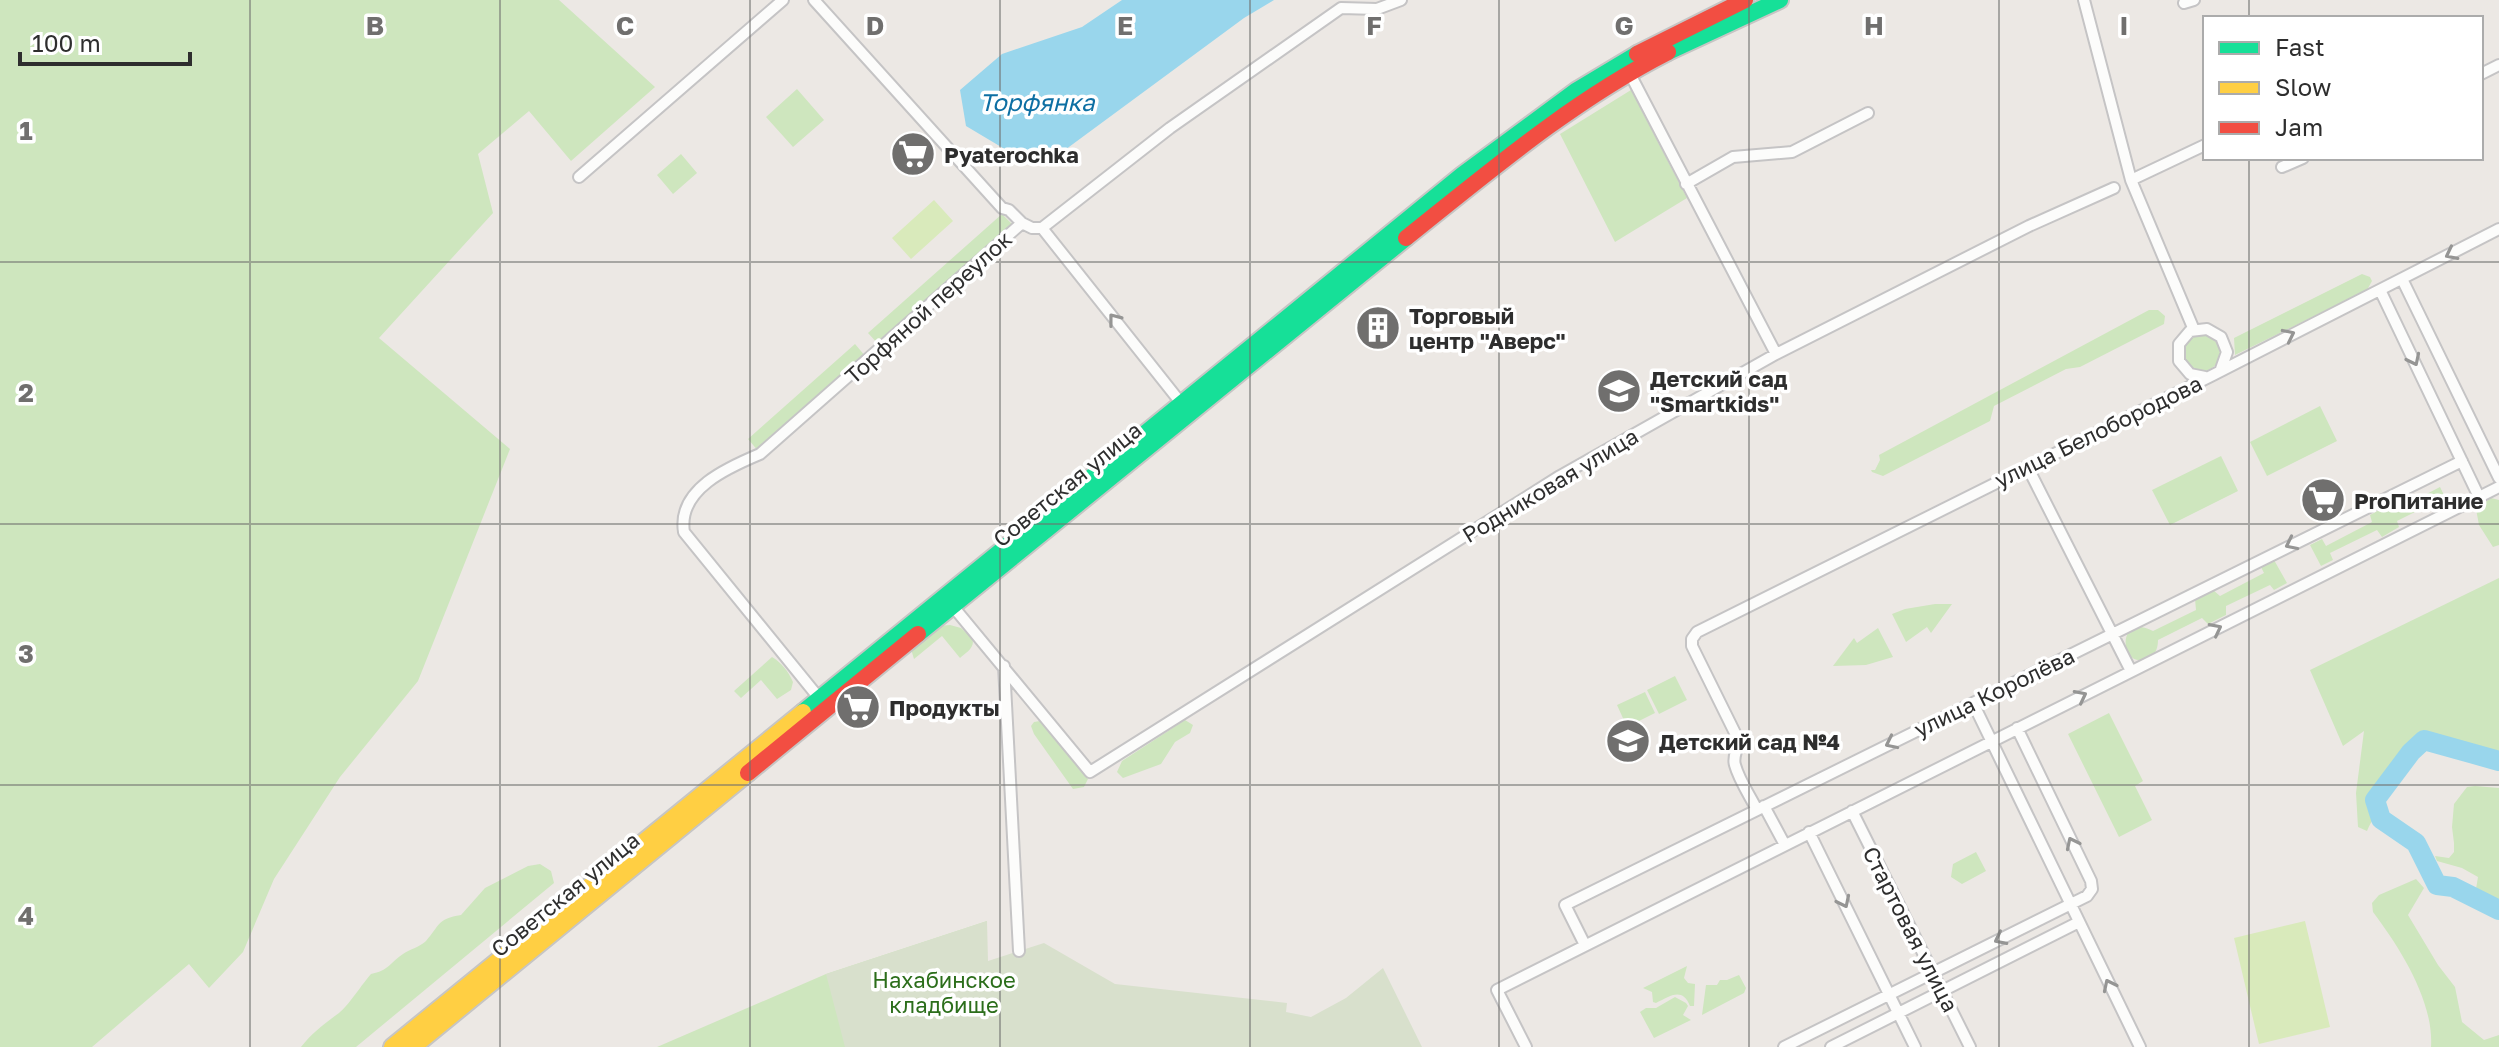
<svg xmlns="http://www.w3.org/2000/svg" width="2499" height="1047" font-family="'Golos Text',sans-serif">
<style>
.green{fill:#cee6be}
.cemetery{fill:#d8e0cc}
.pitch{fill:#d9eabb}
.water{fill:#99d6ec}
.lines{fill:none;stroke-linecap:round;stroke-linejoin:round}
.river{stroke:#99d6ec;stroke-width:20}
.street-casing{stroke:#c5c4c5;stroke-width:14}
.fast-casing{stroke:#c6c5c4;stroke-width:20}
.slow-casing{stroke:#c6c5c4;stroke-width:20}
.jam-casing{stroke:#c6c5c4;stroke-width:20}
.street{stroke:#fcfcfb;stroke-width:10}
.fast{stroke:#16e098;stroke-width:16}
.slow{stroke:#ffcf43;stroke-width:16}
.jam{stroke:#f24e42;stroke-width:16}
.oneway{stroke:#959594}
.grid{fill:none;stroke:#706f6e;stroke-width:2;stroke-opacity:0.55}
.labels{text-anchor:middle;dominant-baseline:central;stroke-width:7;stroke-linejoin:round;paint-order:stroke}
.poi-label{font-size:22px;font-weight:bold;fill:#2e2e2e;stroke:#fff;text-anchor:start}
.street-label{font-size:22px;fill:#2e2e2e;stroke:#fff}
.park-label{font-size:22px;fill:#2c6e1b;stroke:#fff}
.water-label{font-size:24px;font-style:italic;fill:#0d6fa3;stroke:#fff}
.grid-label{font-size:26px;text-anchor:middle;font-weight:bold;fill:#706f6e;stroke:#fff;stroke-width:7;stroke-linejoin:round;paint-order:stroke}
</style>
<rect width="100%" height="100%" fill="#ece8e4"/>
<path class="green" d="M0 0H559L655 87 571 161 529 111 478 154 493 213 379 338 510 449 418 681 340 777 274 879 243 952 209 988 189 964 92 1047H0Z
M797 89 824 120 793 147 766 117Z
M1631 90 1687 198 1615 242 1560 134Z
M681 154 697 173 673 194 657 175Z
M1002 214 1014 226 879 345 868 333Z
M2362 274 2370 277 2372 281 2367 290 2235 355 2234 338Z
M2149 310H2158L2165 316 2164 324 2080 367 2066 369 1994 406 1990 421 1883 476 1872 472 1871 470H1875L1880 460 1879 455Z
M2184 353a18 18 0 1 1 36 0a18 18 0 1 1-36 0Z
M855 344 866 357 759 452 748 439Z
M2320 406 2337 441 2267 476 2250 442Z
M2221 456 2238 491 2170 525 2152 490Z
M2440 487 2445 497 2397 521 2399 527 2382 537 2377 530 2330 553 2333 560 2321 566 2310 545 2322 539 2326 546 2372 522 2370 515 2387 506 2392 512Z
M2491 498 2499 500V545L2493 547 2479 525 2476 509Z
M2274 560 2287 583 2274 590 2270 585 2226 606V615L2208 624 2202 618 2158 640C2158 647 2156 654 2150 657 2120 675 2114 611 2153 631L2196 610 2195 599 2213 590 2220 596 2264 573 2261 567Z
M2499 578V754L2440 743 2428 738C2400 747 2398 774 2386 798 2380 809 2372 819 2367 831L2358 827 2356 793 2364 731 2343 746 2310 670Z
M1935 604H1952L1931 633 1927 627 1906 642 1892 614 1905 609Z
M950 625 961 628 972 638C976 647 966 653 960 658L942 636 914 659 911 649 938 626Z
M1878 628 1893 657 1866 665 1833 666 1854 638 1857 643Z
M772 657C782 663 788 671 793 682L791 690 777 699 761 680 741 698 734 691Z
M1675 676 1687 700 1659 714 1647 690Z
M1645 692 1655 713 1627 727 1617 705Z
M2109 713 2143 781 2135 786 2152 820 2119 837 2068 734Z
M1185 720 1193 725 1190 733 1175 742 1161 764 1123 778 1117 772 1122 761Z
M1040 721 1088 779 1084 787 1073 789 1034 734 1031 726 1034 722Z
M2475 786 2499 788V900L2476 889 2478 877 2462 868 2437 861 2435 856 2449 858 2454 852V843L2452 827 2454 804 2467 787Z
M1976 852 1986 871 1962 884 1951 877 1953 864Z
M540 864 551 871 554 883 356 1047H301C312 1033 325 1023 339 1013 349 1005 362 984 371 974 388 971 391 962 403 954 410 949 420 947 426 941 440 925 437 919 461 915L485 888 528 866Z
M2416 879 2424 888 2408 915 2438 965 2455 987 2462 1022 2484 1040 2499 1035V1047H2431C2434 1001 2400 948 2373 912L2372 903 2379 895Z
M987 921 984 967 937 1047H657L826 974Z
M1687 966 1684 978 1688 983 1695 984 1694 1006H1690C1682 986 1669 997 1656 1003L1653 1002 1652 992 1643 988Z
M1739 975 1746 988 1744 993 1702 1015 1706 985H1717L1720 980H1727Z
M1675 997 1686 1003 1688 1006 1683 1015 1691 1020 1654 1038 1640 1012 1646 1008H1656Z"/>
<path class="cemetery" d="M987 921 988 961 1044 943 1115 984 1287 1003 1286 1012 1311 1017 1346 998 1383 968 1422 1047H845L826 974Z"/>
<path class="pitch" d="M934 200 953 221 911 259 892 238Z
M2305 921 2330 1027 2259 1044 2234 938Z"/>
<path class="water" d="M1122 0H1274L1244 18 1054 158 1023 160 966 126 960 90 1002 54 1082 27Z"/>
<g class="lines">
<path class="river" d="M2499 761 2424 740 2411 752 2375 800 2381 819 2416 843 2437 885 2453 887 2499 910"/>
<g class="street-casing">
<path id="street" d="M814 0 1002 208 1009 210 1022 223
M2084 0 2131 180 2194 330
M2184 3 2194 0
M1629 72 1776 354
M2481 74 2499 65
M2282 167 2303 158
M579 177 783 0
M2131 180 2205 145
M1686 184 1733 157 1792 152 1868 113
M1042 228 1185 408
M2402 279 2499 478
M2380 290 2479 497
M2205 377 2190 374 2179 361V344L2190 331 2207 329 2221 337 2227 352 2221 369
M2027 466 2131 671
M951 604 1090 772 1560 476 1776 354 2029 226 2114 188
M1004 666 1019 951
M819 698 684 532C677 489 729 467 760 454L1022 223 1032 228H1042L1170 128 1341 8 1377 9 1401 0
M1973 703 2140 1047
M1764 806 1785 845
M1757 810C1750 796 1739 780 1735 765 1732 756 1739 748 1738 739L1692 646V639L1697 632 2213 375 2499 229
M1852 811 1970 1047
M1809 832 1915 1047
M1585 945 1565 905 2462 461
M1526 1047 1497 990 2499 487
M1784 1047 2087 896 2092 889 2091 881 2017 728
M1831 1047 2079 922"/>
</g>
<g class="fast-casing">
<path id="fast" d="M1668 52 1780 0
M918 634 1406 238
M803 712 1462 175 1577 90 1637 54"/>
</g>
<g class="slow-casing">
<path id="slow" d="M392 1047 803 712
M413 1047 748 773"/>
</g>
<g class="jam-casing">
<path id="jam" d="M1637 54 1745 0
M1406 238C1490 171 1572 101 1668 52
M748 773 918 634"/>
</g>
<use href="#street" class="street"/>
<use href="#fast" class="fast"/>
<use href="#slow" class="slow"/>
<use href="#jam" class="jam"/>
</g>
<defs><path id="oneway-chevron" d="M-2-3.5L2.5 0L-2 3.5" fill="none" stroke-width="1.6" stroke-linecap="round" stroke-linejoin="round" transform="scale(2)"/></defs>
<g class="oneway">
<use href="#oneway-chevron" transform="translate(2451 254) rotate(153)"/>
<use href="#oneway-chevron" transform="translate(1114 319) rotate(-128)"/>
<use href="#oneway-chevron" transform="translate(2289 335) rotate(-26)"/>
<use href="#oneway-chevron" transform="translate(2414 360) rotate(64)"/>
<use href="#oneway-chevron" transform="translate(2291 544) rotate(154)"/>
<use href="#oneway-chevron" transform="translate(2216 629) rotate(-27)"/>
<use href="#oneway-chevron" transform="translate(2081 696) rotate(-27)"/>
<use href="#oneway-chevron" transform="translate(1891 743) rotate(154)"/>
<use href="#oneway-chevron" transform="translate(2072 843) rotate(-116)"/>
<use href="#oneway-chevron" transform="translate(1844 902) rotate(64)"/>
<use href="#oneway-chevron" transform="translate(2000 939) rotate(153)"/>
<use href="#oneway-chevron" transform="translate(2109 985) rotate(-116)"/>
</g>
<path class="grid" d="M250 0V1047M500 0V1047M750 0V1047M1000 0V1047M1250 0V1047M1499 0V1047M1749 0V1047M1999 0V1047M2249 0V18M2249 158V1047M0 262H2499M0 524H2499M0 785H2499"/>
<defs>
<g id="supermarket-disc" transform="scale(2.3)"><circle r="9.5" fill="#706f6e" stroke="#fff"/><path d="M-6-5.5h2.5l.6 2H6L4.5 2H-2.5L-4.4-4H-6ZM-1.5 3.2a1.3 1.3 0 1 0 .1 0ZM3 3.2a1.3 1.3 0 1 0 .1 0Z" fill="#fff"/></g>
<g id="building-disc" transform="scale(2.3)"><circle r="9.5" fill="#706f6e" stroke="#fff"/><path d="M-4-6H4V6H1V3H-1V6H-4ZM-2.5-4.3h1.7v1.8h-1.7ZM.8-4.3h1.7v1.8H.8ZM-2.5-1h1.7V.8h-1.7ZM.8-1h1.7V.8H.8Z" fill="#fff"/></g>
<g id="school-disc" transform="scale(2.3)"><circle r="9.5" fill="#706f6e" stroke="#fff"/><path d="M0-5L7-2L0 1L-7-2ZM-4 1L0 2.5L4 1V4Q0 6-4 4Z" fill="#fff"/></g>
</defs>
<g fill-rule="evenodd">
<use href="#supermarket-disc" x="913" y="154"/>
<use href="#building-disc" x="1378" y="328"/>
<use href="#school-disc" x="1619" y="391"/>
<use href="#supermarket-disc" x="2323" y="500"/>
<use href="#supermarket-disc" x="858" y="707"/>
<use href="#school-disc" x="1628" y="741"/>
</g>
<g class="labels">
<g class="poi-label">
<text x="944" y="154">Pyaterochka</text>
<text x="1409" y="315">Торговый<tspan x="1409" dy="25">центр "Аверс"</tspan></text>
<text x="1650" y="378">Детский сад<tspan x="1650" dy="25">"Smartkids"</tspan></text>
<text x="2354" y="500">ProПитание</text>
<text x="889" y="707">Продукты</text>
<text x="1659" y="741">Детский сад №4</text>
</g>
<g class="street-label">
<text transform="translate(928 307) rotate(-42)">Торфяной переулок</text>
<text transform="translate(2098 431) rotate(-26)">улица Белобородова</text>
<text transform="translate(1067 484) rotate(-39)">Советская улица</text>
<text transform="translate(1550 485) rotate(-31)">Родниковая улица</text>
<text transform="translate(1994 692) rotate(-26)">улица Королёва</text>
<text transform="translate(565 894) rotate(-39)">Советская улица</text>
<text transform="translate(1911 929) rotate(63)">Стартовая улица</text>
</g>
<g class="park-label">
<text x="944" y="979">Нахабинское<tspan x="944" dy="25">кладбище</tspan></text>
</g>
<g class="water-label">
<text x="1037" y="101">Торфянка</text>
</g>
</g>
<g class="grid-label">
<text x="375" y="35">B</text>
<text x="625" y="35">C</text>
<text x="875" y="35">D</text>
<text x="1125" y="35">E</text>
<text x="1374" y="35">F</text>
<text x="1624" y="35">G</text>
<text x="1874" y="35">H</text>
<text x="2124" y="35">I</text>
<text x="26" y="140">1</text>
<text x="26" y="402">2</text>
<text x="26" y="663">3</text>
<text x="26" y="925">4</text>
</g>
<rect x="2203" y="16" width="280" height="144" fill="#ffffff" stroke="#ababab" stroke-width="2"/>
<rect x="2219" y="42" width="40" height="12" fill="#16e098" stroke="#ababab" stroke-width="2"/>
<text x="2275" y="56" font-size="24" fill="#2e2e2e">Fast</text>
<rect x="2219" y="82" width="40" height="12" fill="#ffcf43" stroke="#ababab" stroke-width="2"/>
<text x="2275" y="96" font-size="24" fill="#2e2e2e">Slow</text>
<rect x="2219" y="122" width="40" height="12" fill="#f24e42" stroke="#ababab" stroke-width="2"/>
<text x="2275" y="136" font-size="24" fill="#2e2e2e">Jam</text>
<path d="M20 52v12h170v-12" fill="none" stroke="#2e2e2e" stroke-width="4"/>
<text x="32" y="52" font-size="24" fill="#2e2e2e" stroke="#ffffff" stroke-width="6" paint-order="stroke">100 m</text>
</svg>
